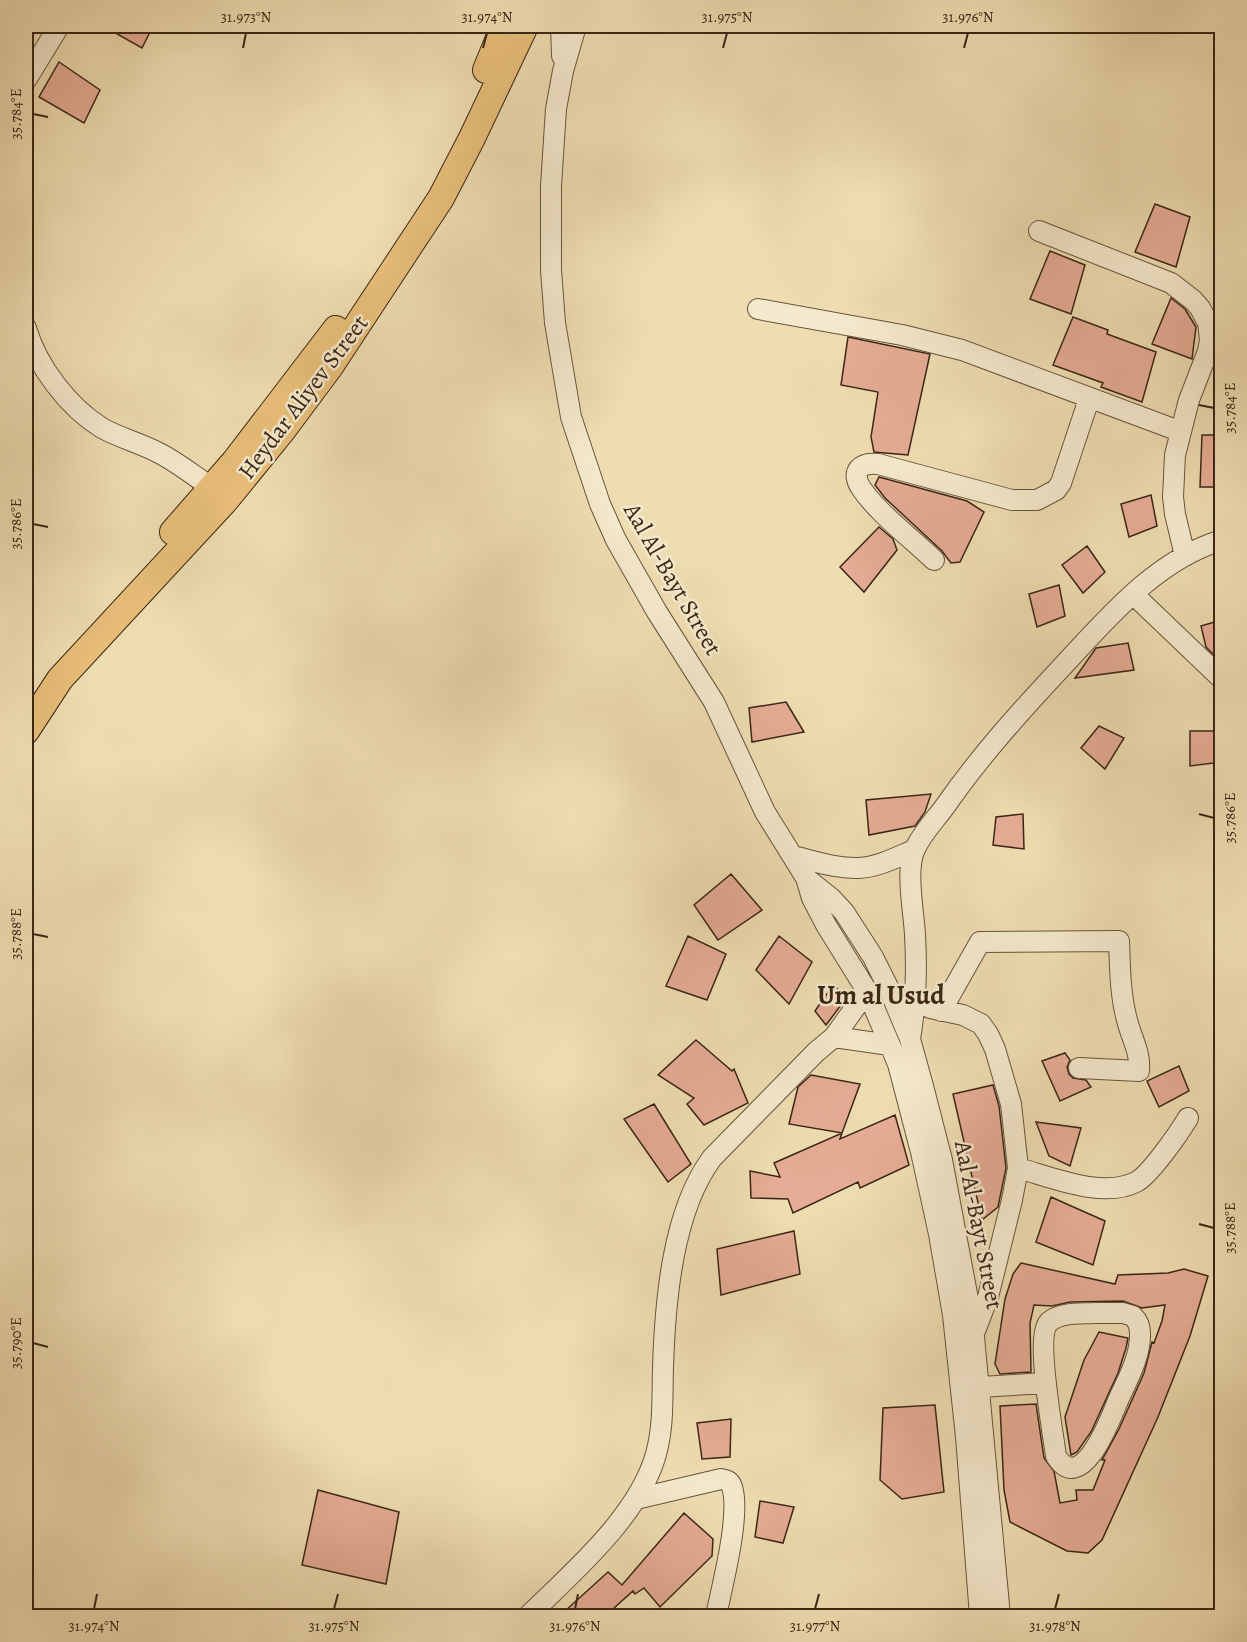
<svg xmlns="http://www.w3.org/2000/svg" width="1247" height="1642" font-family="Alegreya,serif">
<style>
.building{fill:#e6ac95;stroke:#3a2615;stroke-width:1.5}
.lines{fill:none;stroke-linecap:round;stroke-linejoin:round}
.minor-casing{stroke:#67543c;stroke-width:22}
.major-casing{stroke:#3a2615;stroke-width:28}
.minor{stroke:#f5e9cd;stroke-width:20}
.major{stroke:#e8be79;stroke-width:26}
.ticks{fill:none;stroke:#3a2615;stroke-width:2}
.labels{text-anchor:middle;dominant-baseline:central;stroke-width:5;stroke-linejoin:round;paint-order:stroke}
.street-label{font-size:24px;fill:#3a2615;stroke:#f5e9cd}
.quarter-label{font-size:27px;font-weight:bold;fill:#3a2615;stroke:#f5e9cd}
.neatline{fill:none;stroke:#3a2615;stroke-width:2}
.ticks-label{font-size:15px;text-anchor:middle;fill:#3a2615}
</style>
<rect width="100%" height="100%" fill="#efddb2"/>
<filter id="stains"><feTurbulence type="fractalNoise" baseFrequency=".00333" numOctaves="4"/><feColorMatrix values="0 0 0 0 .2 0 0 0 0 .09 0 0 0 0 .02 0 0 0 .5 -.17"/></filter>
<radialGradient id="worn" r=".72"><stop offset=".6" stop-color="#630" stop-opacity="0"/><stop offset="1" stop-color="#630" stop-opacity=".3"/></radialGradient>
<path class="building" d="M103 26H153L142 48Z
M59 62 100 90 84 123 39 97Z
M1155 204 1190 217 1176 267 1135 252Z
M1050 251 1085 265 1071 314 1030 299Z
M1171 298 1185 309 1196 327 1192 359 1152 344Z
M1073 317 1108 330 1107 334 1156 352 1142 402 1101 387 1103 383 1053 365Z
M848 337 930 354 908 455 874 452 871 437 878 392 841 385Z
M1202 435H1221V487H1200Z
M879 477 967 501 984 512 960 562 951 563 942 551 885 498 875 485Z
M1151 495 1157 526 1129 537 1121 504Z
M879 527 893 539 897 550 864 592 840 567Z
M1087 546 1105 572 1083 593 1062 565Z
M1059 585 1065 616 1037 627 1029 594Z
M1221 620V654L1216 657 1206 647 1201 626Z
M1128 643 1134 670 1075 678 1096 648Z
M786 702 804 732 752 742 749 708Z
M1099 726 1124 738 1105 769 1081 748Z
M1190 731H1221V762L1190 766Z
M931 794 925 812 915 826 869 835 866 800Z
M1023 814 1024 849 993 845 996 817Z
M731 874 762 910 718 940 694 905Z
M688 936 726 954 707 1000 666 986Z
M779 936 812 962 789 1004 756 970Z
M833 985 847 997 826 1025 815 1011Z
M696 1040 732 1071 734 1069 748 1103 704 1125 687 1104 694 1098 658 1075Z
M1065 1053 1070 1060 1067 1067 1069 1074 1073 1078 1086 1080 1091 1087 1060 1101 1042 1061Z
M1179 1066 1189 1091 1159 1107 1147 1081Z
M811 1075 860 1084 842 1133 789 1124 798 1087Z
M993 1085 999 1106 1006 1168 998 1207 982 1220 953 1094Z
M654 1104 691 1164 668 1182 624 1119Z
M895 1115 909 1165 860 1188 858 1182 793 1213 788 1199 751 1198 750 1171 780 1177 774 1163 842 1133 840 1139Z
M1036 1122 1081 1128 1070 1166 1049 1156Z
M1051 1197 1105 1221 1093 1265 1036 1242Z
M794 1231 800 1274 721 1295 717 1249Z
M1021 1263 1115 1284 1118 1275 1168 1273 1184 1269 1208 1276 1190 1336 1158 1417 1102 1540 1088 1553 1067 1551 1010 1522 1004 1490 1000 1406 1036 1404 1044 1458 1054 1471 1060 1503 1077 1500 1076 1490H1093L1105 1460H1102L1119 1429 1144 1373 1152 1342 1154 1343 1162 1321 1165 1305 1142 1308 1123 1301 1070 1302 1052 1306 1034 1305 1030 1323 1031 1372 1000 1374 995 1364 1005 1299 1013 1274Z
M1099 1332 1128 1338 1126 1348 1118 1373 1091 1432 1077 1452 1071 1455 1065 1417 1084 1360Z
M935 1405 944 1492 902 1499 880 1480 883 1408Z
M731 1419 730 1457 702 1459 697 1423Z
M318 1490 399 1512 386 1584 302 1565Z
M760 1501 794 1507 783 1543 755 1537Z
M684 1513 713 1539 712 1556 660 1607 644 1588 635 1594 633 1591 604 1617H570L565 1611 608 1572 622 1585Z"/>
<g class="lines">
<g class="minor-casing">
<path id="minor" d="M561 26 562 56
M576 26 563 71 556 109 551 186V270L555 323 571 417 600 504 616 540 657 612 714 702 765 812 806 878 812 898 826 925 867 991 898 1064 921 1152 939 1234 953 1315 966 1437 980 1616
M26 80 59 26
M1039 231 1171 283 1193 300 1200 308 1208 323 1210 340 1208 351 1189 400 1175 455 1173 497 1175 514 1185 556
M758 309 902 335 962 350 1179 431
M26 328C37 366 68 407 102 428 120 438 140 443 157 452 176 461 194 476 211 487
M934 560C912 539 877 512 861 488 850 471 861 462 878 464L1012 500H1037L1056 490 1061 483 1089 399
M1133 594 1222 679
M793 856C814 861 837 869 859 868 878 867 897 857 914 850
M806 878 831 898 844 912 873 957 889 989 910 1039 923 1086 942 1160 973 1326 1000 1616
M930 1008 963 1015 981 1024 988 1034 995 1049 1011 1104 1018 1168 1012 1200 988 1297 975 1331
M941 1011 980 942 1119 941C1120 966 1120 992 1126 1016 1130 1036 1141 1051 1139 1071L1079 1068
M834 1037 890 1045
M910 1039C916 1004 917 970 915 935 914 913 905 869 915 849 922 833 936 819 946 805 980 756 1020 712 1060 669 1106 620 1155 560 1222 540
M1018 1168C1051 1177 1103 1199 1136 1182 1150 1175 1179 1133 1188 1118
M1095 1313H1123L1133 1316C1138 1321 1140 1327 1140 1333 1141 1357 1126 1382 1117 1403 1110 1420 1081 1497 1056 1456 1053 1433 1035 1336 1049 1322 1060 1312 1081 1314 1095 1313Z
M980 1387 1046 1383
M636 1499 721 1479C727 1480 730 1481 732 1487 741 1515 722 1586 716 1616
M528 1616C573 1572 639 1516 656 1454 664 1425 662 1397 663 1368 665 1303 672 1212 712 1158L816 1052 834 1037 867 991"/>
</g>
<g class="major-casing">
<path id="major" d="M486 70 504 26
M173 532 235 461 336 329
M26 731 60 679 224 502 282 431 329 368 441 198 472 138 525 26"/>
</g>
<use href="#minor" class="minor"/>
<use href="#major" class="major"/>
</g>
<path class="ticks" d="M243 48 246 33M483 48 487 33M723 48 727 33M964 48 968 33M33 114 48 117M1199 405 1214 408M33 524 48 527M1199 814 1214 818M33 934 48 937M1199 1224 1214 1228M33 1343 48 1347M94 1609 97 1594M334 1609 338 1594M575 1609 578 1594M815 1609 819 1594M1055 1609 1059 1594"/>
<g class="labels">
<g class="street-label">
<text transform="translate(303 397) rotate(-53)">Heydar Aliyev Street</text>
<text transform="translate(673 579) rotate(60)">Aal Al-Bayt Street</text>
<text transform="translate(979 1225) rotate(79)">Aal Al-Bayt Street</text>
</g>
<g class="quarter-label">
<text x="881" y="995">Um al Usud</text>
</g>
</g>
<rect width="1247" height="1642" fill="none" stroke="#efddb2" stroke-width="66"/>
<rect x="33" y="33" width="1181" height="1576" class="neatline"/>
<g class="ticks-label">
<text x="246" y="22">31.973°N</text>
<text x="487" y="22">31.974°N</text>
<text x="727" y="22">31.975°N</text>
<text x="968" y="22">31.976°N</text>
<text transform="translate(16 114) rotate(-90)" y="5">35.784°E</text>
<text transform="translate(1230 408) rotate(-90)" y="5">35.784°E</text>
<text transform="translate(16 524) rotate(-90)" y="5">35.786°E</text>
<text transform="translate(1230 818) rotate(-90)" y="5">35.786°E</text>
<text transform="translate(16 934) rotate(-90)" y="5">35.788°E</text>
<text transform="translate(1230 1228) rotate(-90)" y="5">35.788°E</text>
<text transform="translate(16 1343) rotate(-90)" y="5">35.790°E</text>
<text x="94" y="1631">31.974°N</text>
<text x="334" y="1631">31.975°N</text>
<text x="575" y="1631">31.976°N</text>
<text x="815" y="1631">31.977°N</text>
<text x="1055" y="1631">31.978°N</text>
</g>
<rect width="100%" height="100%" filter="url(#stains)"/>
<rect width="100%" height="100%" fill="url(#worn)"/>
</svg>
